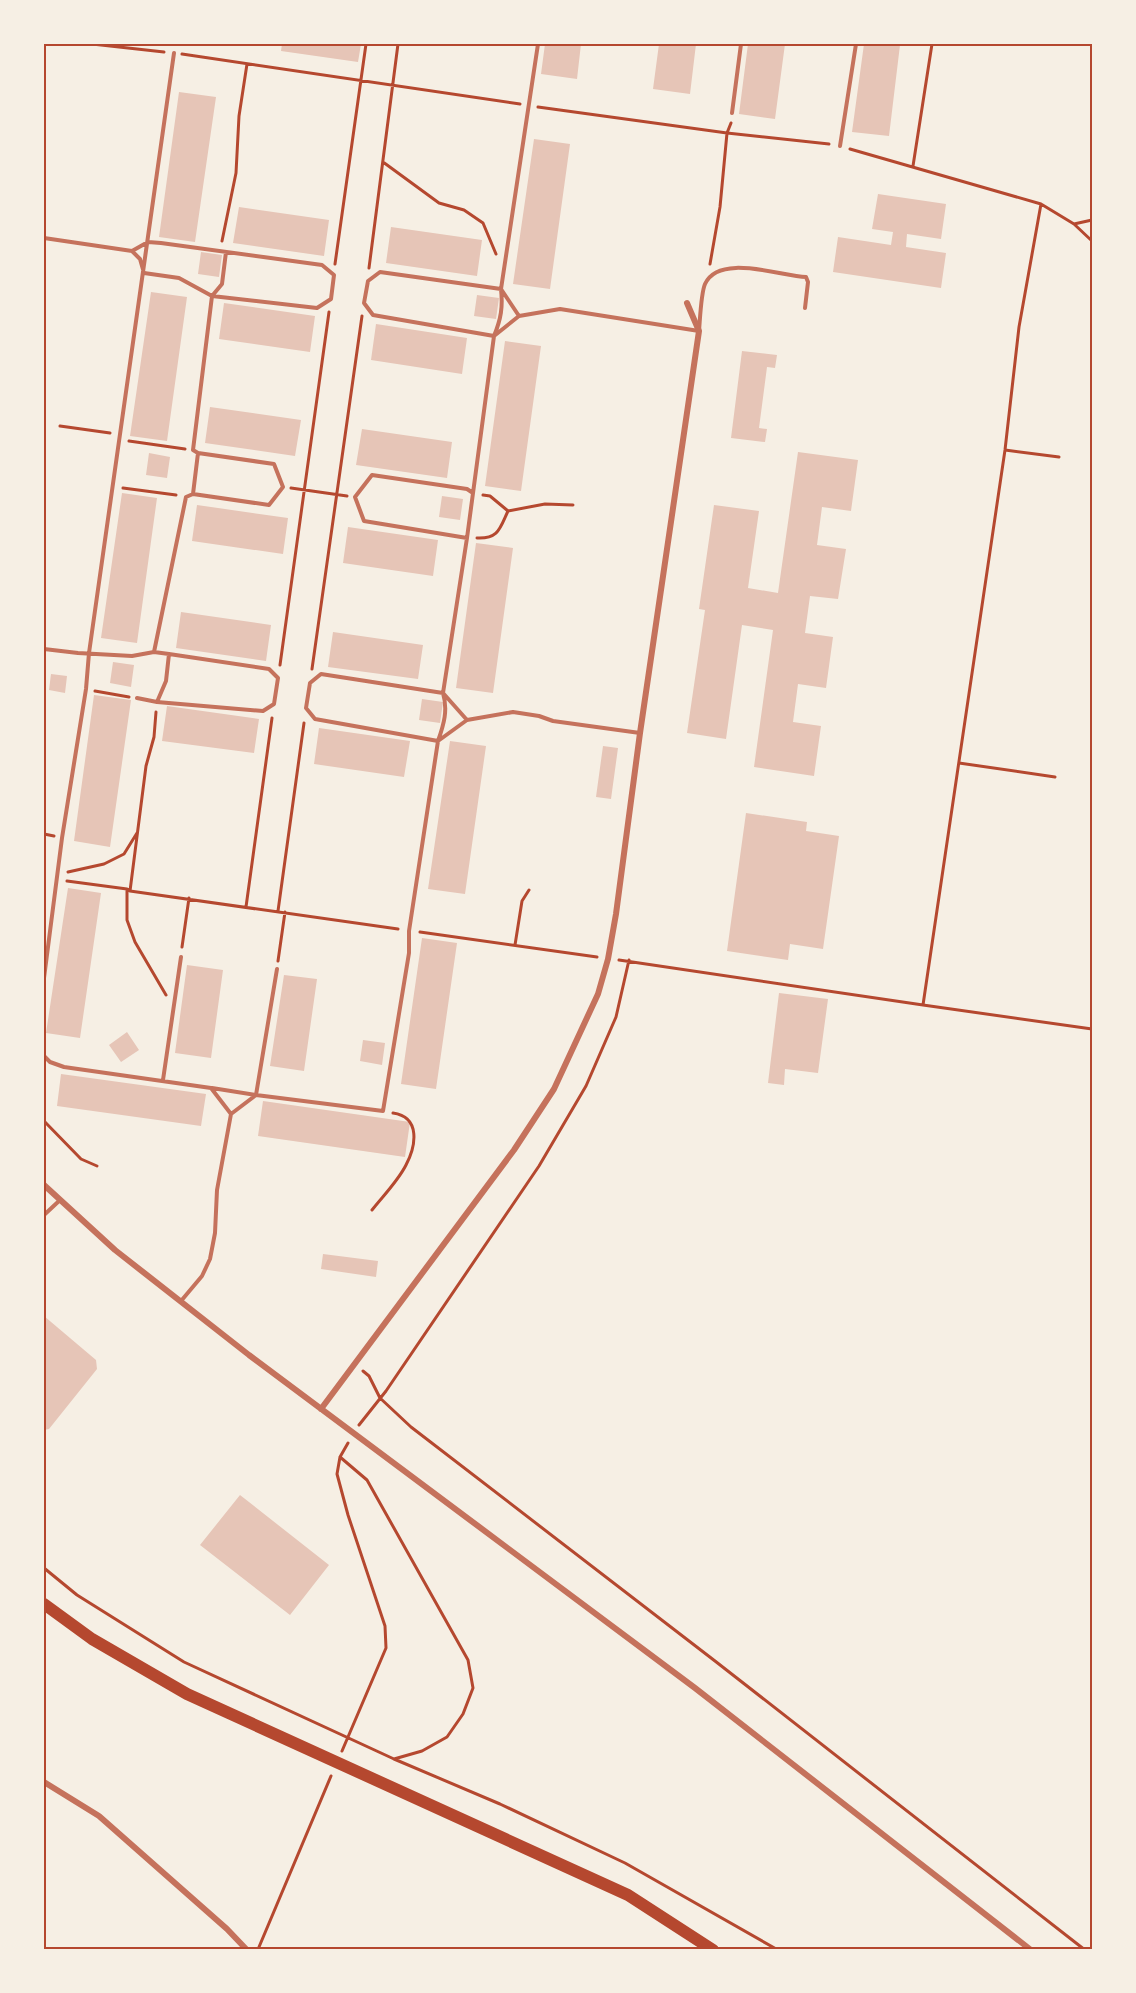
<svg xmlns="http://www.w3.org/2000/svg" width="1136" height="1993" font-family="'Open Sans',sans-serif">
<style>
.building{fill:#e6c5b7}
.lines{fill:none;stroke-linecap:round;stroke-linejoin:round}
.path{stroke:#b5482f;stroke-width:3}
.service{stroke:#c5725c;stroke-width:4}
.minor{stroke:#c5725c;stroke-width:6}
.secondary{stroke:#b5482f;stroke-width:12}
.neatline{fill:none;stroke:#b5482f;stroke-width:2}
</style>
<rect width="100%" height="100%" fill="#f6efe4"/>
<path class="building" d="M282 44H361L358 62 281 51Z
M545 44H581L577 79 541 74Z
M659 44H696L690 94 653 89Z
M748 44H785L775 119 739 114Z
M864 44 900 45 889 136 852 132Z
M179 92 216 97 195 242 159 237Z
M534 139 570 144 550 289 513 284Z
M878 194 946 204 941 239 907 234 906 247 946 253 941 288 833 272 838 237 891 245 893 232 872 229Z
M239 207 329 220 324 256 233 243Z
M391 227 482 240 477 276 386 263Z
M201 252 222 255 219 277 198 274Z
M151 292 187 297 167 441 130 436Z
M477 295 499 298 496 319 474 316Z
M224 303 315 316 310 352 219 339Z
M376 324 467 338 462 374 371 360Z
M505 341 541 346 521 491 485 486Z
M742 351 777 355 775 368 767 367 759 428 767 429 765 442 731 438Z
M210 407 301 420 295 456 205 443Z
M362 429 452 442 447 478 356 465Z
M798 452 858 460 851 511 822 507 817 545 846 549 838 599 810 596 805 633 833 637 826 688 798 684 793 722 821 726 814 776 754 767 773 630 742 625 726 739 687 733 705 610 699 609 714 505 759 511 748 588 778 593Z
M149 453 170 457 167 478 146 475Z
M122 493 157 498 137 643 101 638Z
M442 496 463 499 460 520 439 517Z
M197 505 288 518 283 554 192 541Z
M348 527 438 540 433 576 343 563Z
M476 543 513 548 493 693 456 688Z
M181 612 271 625 266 661 176 648Z
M333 632 423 645 418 679 328 667Z
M113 662 134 665 131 687 110 683Z
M51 674 67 676 65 693 49 690Z
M94 695 131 700 110 847 74 841Z
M422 699 443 702 440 723 419 720Z
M167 706 259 719 254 753 162 741Z
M319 728 410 741 404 777 314 764Z
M450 741 486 746 465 894 428 889Z
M603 746 618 748 611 799 596 797Z
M746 813 807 822 806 831 839 836 823 949 790 944 788 960 727 951Z
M68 888 101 893 80 1038 46 1033Z
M422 938 457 943 436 1089 401 1084Z
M187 965 223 970 211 1058 175 1053Z
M284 975 317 979 304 1071 270 1066Z
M779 993 828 999 818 1073 785 1069 784 1085 768 1083Z
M127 1032 139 1050 121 1062 109 1045Z
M363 1040 385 1043 382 1065 360 1061Z
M61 1074 206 1094 201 1126 57 1106Z
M263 1101 410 1122 405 1157 258 1136Z
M323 1254 378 1261 376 1277 321 1269Z
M44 1316 96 1360 97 1369 49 1429 44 1430Z
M240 1495 329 1565 290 1615 200 1545Z"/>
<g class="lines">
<path class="path" d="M92 44 164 52
M182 54 520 104
M538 107 727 133 829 144
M850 149 1041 204 1074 224 1092 220
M383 162 439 203 464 210 483 223 496 254
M913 166 932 44
M1074 224 1092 241
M222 241 236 173 239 116 247 64
M335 264 366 44
M710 264 720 207 727 133 731 123
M369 268 398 44
M60 426 110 433
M129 441 185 449
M1005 450 1059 457
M123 488 176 495
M291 488 347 496
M483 495 490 496 508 511
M477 538C499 539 500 528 508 511L545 504 573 505
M280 665 329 312
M312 669 362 316
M95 691 129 697
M959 763 1055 777
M44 834 54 836
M68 872 104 864 124 854 137 833
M67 881 127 889 130 891 398 929
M127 889V920L135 942 166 995
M130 891 146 766 154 737 156 712
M246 907 272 718
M278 911 304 723
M420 932 597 957
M515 945 522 901 529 890
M182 947 189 898
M619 960 923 1005 1005 450 1019 327 1041 204
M278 961 285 912
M923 1005 1092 1029
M44 1121 81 1159 97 1166
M372 1210C383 1196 398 1181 406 1165 416 1146 421 1117 393 1113
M363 1371 369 1376 380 1398 411 1427 715 1661 1085 1950
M359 1425 386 1391 539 1166 586 1086 616 1017 629 960
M44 1568 77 1595 184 1662 394 1759 422 1751 447 1737 463 1714 473 1688 468 1660 367 1480 340 1457
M342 1751 386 1648 385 1626 348 1515 337 1474 340 1457 348 1443
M394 1759 500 1804 625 1863 778 1950
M259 1947 331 1776"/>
<path class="service" d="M732 113 741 44
M840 146 856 44
M44 238 132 251 148 242 161 243 322 265 334 275 331 299 317 308 212 296 222 284 226 252
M519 316 501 289 380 272 368 281 364 303 373 315 494 336 519 316 560 309 699 331C700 320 701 293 705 284 719 253 780 276 806 277L808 282 805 308
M193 494 269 505 283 487 274 464 198 453
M467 538 364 521 355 497 372 475 467 489 473 493
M44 649 78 653 132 656 154 652 186 497 193 494 198 453 193 450 212 296 179 278 144 273 140 259 132 251
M137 698 157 702 166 681 169 654 154 652
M157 702 263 711 274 704 278 678 269 669 169 654
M467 720 443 693 321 674 310 683 306 708 315 719 438 741 467 720 513 712 539 716 553 721 640 733
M44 978 62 838 86 689 89 653 174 53
M44 1056 50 1062 64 1067 211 1088 231 1114 217 1190 215 1233 210 1259 202 1276 181 1301
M163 1080 181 957
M212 1088 256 1095 277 969
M231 1114 256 1095 383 1111 409 953V931L438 741C444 724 448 710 443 693L467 538 494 336C501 319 503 307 501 289L538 44
M44 1215 59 1201"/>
<path class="minor" d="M44 1185 115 1250 249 1355 695 1688 1031 1950
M321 1409 514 1150 554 1089 598 994 608 959 616 914 640 733 699 331 687 303
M44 1782 99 1816 227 1929 247 1950"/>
<path class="secondary" d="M44 1604 92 1639 187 1694 628 1895 713 1950"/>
</g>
<rect width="1136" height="1993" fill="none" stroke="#f6efe4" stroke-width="90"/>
<rect x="45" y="45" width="1046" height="1903" class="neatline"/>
</svg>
